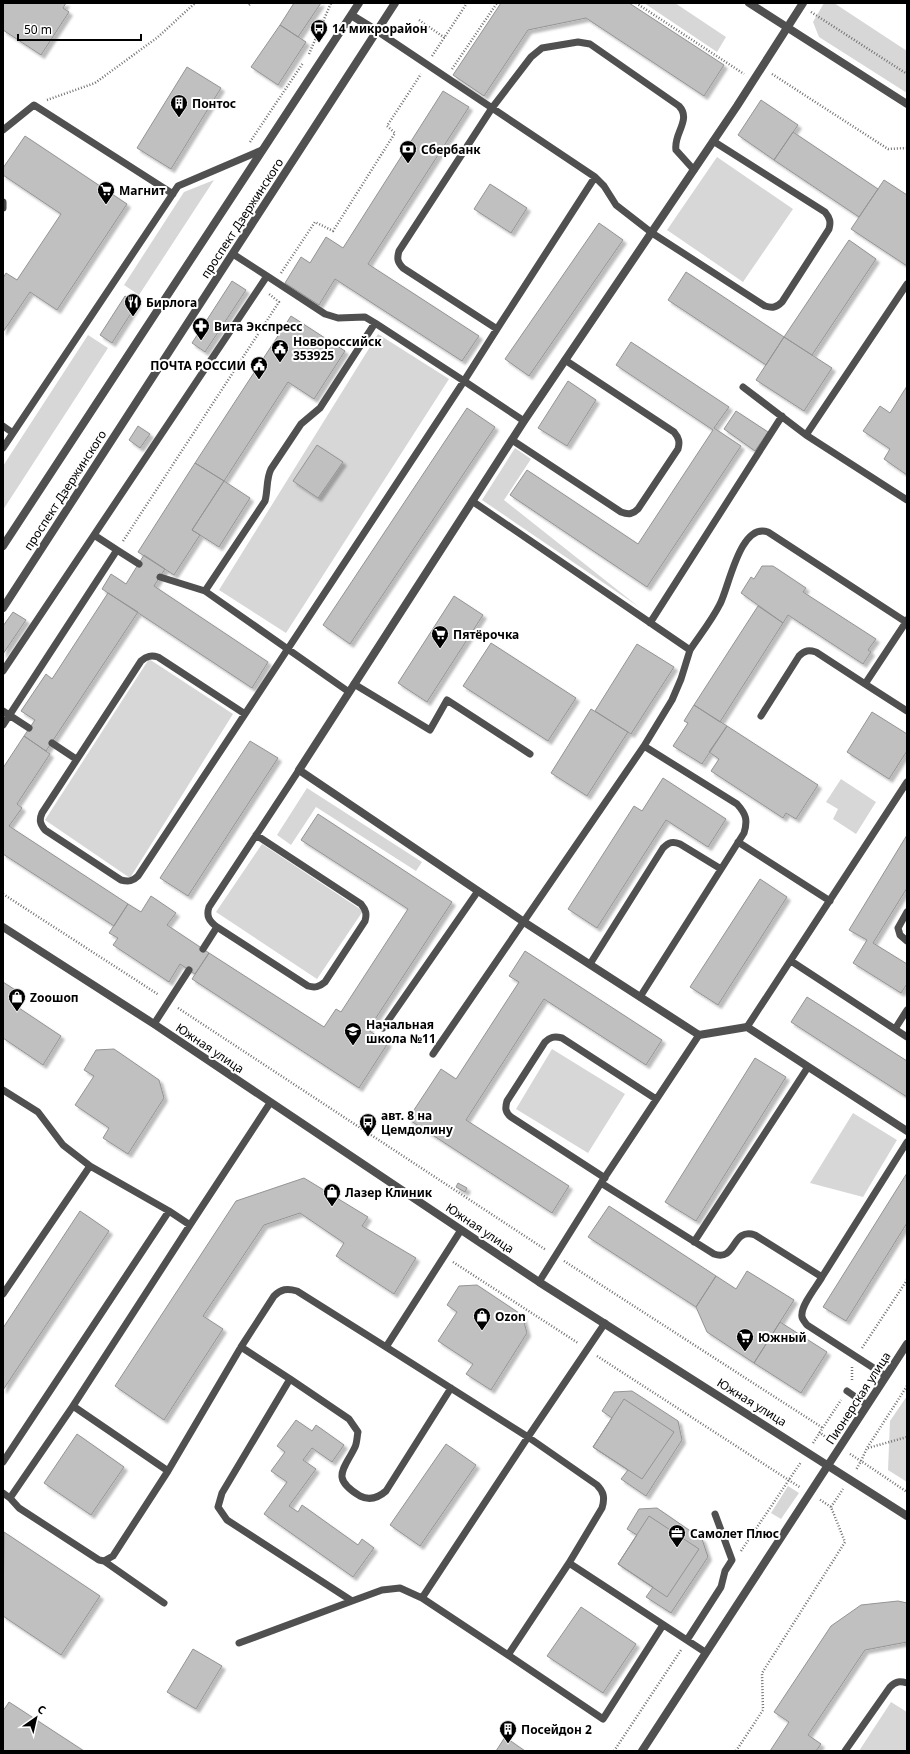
<svg xmlns="http://www.w3.org/2000/svg" width="910" height="1754" font-family="'Noto Sans',sans-serif">
<style>
.green{fill:#d7d7d7}
.building{fill:#c0c0c0;stroke:#949494;filter:url(#shadow)}
.lines{fill:none;stroke-linecap:round;stroke-linejoin:round}
.path{stroke:#727272;stroke-width:2.5;stroke-dasharray:1 2;stroke-linecap:butt}
.service{stroke:#505050;stroke-width:7}
.minor{stroke:#505050;stroke-width:8}
.tertiary{stroke:#505050;stroke-width:8}
.labels{text-anchor:middle;dominant-baseline:central;stroke-width:4;stroke-linejoin:round;paint-order:stroke}
.poi-label{font-size:12px;font-weight:bold;fill:#000;stroke:#fff;text-anchor:start}
.street-label{font-size:12px;fill:#000;stroke:#fff}
</style>
<defs>
<filter id="shadow"><feDropShadow dx="3.5" dy="3.5" stdDeviation="1" flood-color="#0004"/></filter>
</defs>
<rect width="100%" height="100%" fill="#fff"/>
<path class="green" d="M644 3H675L726 37 717 52Z
M824 3H834L907 51V93L819 37 813 22Z
M717 157 793 209 743 282 667 230Z
M214 180 139 295 124 285 184 192Z
M378 334 449 379 286 633 219 590Z
M88 335 108 348 3 510V466Z
M515 448 531 459 504 500 639 607 482 500Z
M149 659 233 714 130 878 45 820Z
M841 779 876 802 856 834 833 819 838 809 826 802Z
M307 788 422 862 416 871 316 807 291 845 277 835Z
M262 844 363 911 317 979 216 912Z
M552 1049 625 1094 588 1153 516 1109Z
M853 1113 897 1140 863 1197 810 1183Z
M907 1396V1482L888 1470 890 1421Z
M788 1486 799 1493 781 1519 771 1513Z
M891 1702 907 1712V1751H859Z"/>
<path class="building" d="M3 3H66L63 8 69 12 41 55 3 30Z
M294 3H321L298 37 280 25Z
M501 3H629L724 65 704 96 586 18 528 30 484 96 453 75Z
M280 25 306 42 278 85 251 67Z
M187 67 221 88 171 169 137 148Z
M443 91 469 107 368 264 479 336 462 361 335 279 319 305 285 283 301 257 310 263 326 237 343 248Z
M761 100 798 125 774 160 738 135Z
M793 132 878 189 859 217 774 160Z
M25 136 127 204 57 310 30 292 3 332V278L6 273 17 280 61 214 3 175V168Z
M884 180 907 195V266L851 229Z
M490 184 527 208 511 233 474 209Z
M599 223 623 240 529 376 505 359Z
M849 240 876 259 812 355 784 337Z
M686 272 784 337 766 365 668 300Z
M232 281 246 290 205 352 192 343Z
M125 296 137 304 112 343 100 335Z
M291 316 345 351 314 399 288 382 224 481 195 463Z
M784 337 832 368 804 411 756 380Z
M631 342 729 407 714 428 741 446 647 587 510 495 527 470 638 544 713 430 616 365Z
M568 381 596 400 567 446 538 428Z
M907 386V475L884 459 890 449 863 431 880 406 890 413Z
M467 408 495 427 350 644 323 625Z
M736 411 768 432 755 451 724 429Z
M138 426 150 434 140 448 129 440Z
M317 445 343 462 318 498 293 481Z
M195 463 224 481 192 530 200 535 174 575 138 552Z
M224 481 250 498 219 547 192 530Z
M144 555 165 569 154 586 268 662 252 688 102 589 111 574 126 584Z
M762 566H773L806 588 803 592 876 639 868 650 871 652 863 664 788 615 783 623 741 593 751 577 754 579Z
M108 593 138 612 46 751 24 736 35 720 21 711 46 674 52 679Z
M454 596 483 615 427 702 398 683Z
M758 606 783 623 720 722 694 705Z
M13 612 26 620 3 654V626Z
M491 643 576 698 548 741 463 686Z
M637 644 674 667 631 734 595 711Z
M694 705 727 726 702 764 673 746 688 723 684 721Z
M591 709 628 732 587 796 551 773Z
M872 712 907 734V751L889 779 847 752Z
M727 726 818 785 796 819 786 813 783 818 711 771 719 759 709 752Z
M24 736 50 754 17 804 22 808 9 826 128 904 114 926 3 854V768Z
M250 741 278 758 188 896 160 878Z
M663 778 726 819 708 847 666 820 597 928 568 909 634 806 642 811Z
M318 814 452 902 368 1030 388 1043 359 1088 192 979 209 953 324 1027 336 1009 341 1012 408 909 301 840Z
M907 835V888L873 943 907 964V984L901 993 853 963 867 940 849 930Z
M760 879 787 897 718 1005 690 987Z
M151 896 176 913 167 925 209 953 195 974 180 964 169 982 113 945 118 938 109 933 128 904 141 912Z
M525 951 662 1040 646 1065 544 999 466 1120 569 1186 552 1213 408 1119 441 1069 456 1079 519 982 509 976Z
M3 982 20 993 13 1004 61 1036 43 1065 3 1038Z
M807 997 907 1061V1097L791 1022Z
M114 1049 159 1080 164 1098 128 1154 103 1138 109 1128 75 1105 94 1076 84 1070 96 1050Z
M755 1058 786 1077 696 1221 665 1202Z
M907 1173V1223L846 1321 823 1307Z
M304 1178 368 1217 362 1226 416 1258 394 1294 336 1256 344 1243 300 1213 264 1225 203 1316 223 1329 164 1420 115 1386 236 1201Z
M458 1183 467 1188 465 1192 456 1187Z
M609 1206 716 1276 696 1307 588 1237Z
M80 1211 109 1231 3 1390V1328Z
M747 1271 794 1300 754 1363 707 1332 696 1307 716 1276 736 1289Z
M477 1285 522 1315 527 1333 491 1390 466 1374 473 1364 438 1341 457 1312 447 1305 459 1286Z
M780 1322 827 1352 801 1393 754 1363Z
M632 1391 678 1421 682 1440 646 1496 621 1479 628 1470 593 1447 612 1418 602 1411 614 1392Z
M624 1399 674 1432 642 1479 593 1447Z
M296 1420 312 1431 316 1425 344 1445 332 1462 312 1448 303 1460 316 1469 289 1506 298 1512 302 1505 358 1545 362 1539 374 1548 353 1577 264 1514 287 1482 271 1471 285 1452 277 1446Z
M77 1434 124 1467 91 1515 44 1483Z
M446 1444 476 1465 420 1546 390 1525Z
M657 1508 702 1539 708 1557 671 1613 646 1597 653 1587 618 1564 637 1535 627 1529 639 1509Z
M649 1516 699 1549 667 1597 618 1564Z
M4 1532 100 1596 61 1655 3 1616Z
M898 1601 907 1603V1642L865 1650 808 1735 821 1744 816 1751H770L789 1722 774 1712 831 1626 861 1605Z
M581 1607 636 1644 603 1693 547 1656Z
M193 1649 222 1666 196 1709 167 1692Z
M9 1702 84 1751H3V1711Z
M505 1737 525 1751H496Z"/>
<g class="lines">
<path class="path" d="M636 3 744 74
M249 5 251 3
M811 12 907 74
M419 20 445 38
M309 54 331 3
M432 56 467 3
M452 69 497 3
M772 74 888 149 907 148
M47 100 95 83 158 37 195 3
M250 142 303 63
M281 273 315 222 333 231 395 133 387 126 421 74
M123 541 279 302 269 294
M3 894 159 995
M178 1008 546 1250
M564 1261 823 1428
M453 1262 578 1343
M862 1348 907 1280
M597 1356 801 1488
M852 1367V1380
M907 1386 867 1448 861 1461 907 1492
M819 1432 831 1441
M813 1443 841 1400
M868 1448 907 1437
M850 1454 861 1461 856 1470
M831 1507 843 1489
M751 1537 756 1540
M741 1551 801 1462
M614 1751 681 1650
M736 1751 763 1710 762 1673 845 1542 831 1507 819 1499"/>
<path class="service" d="M377 31 595 177 604 186 616 205 652 233 765 306C772 308 776 308 782 302L829 229C831 222 830 218 825 212L713 141
M3 130 34 105 173 194
M595 177 497 329 403 268C397 262 397 258 399 251L492 108 531 57 542 48 578 42 590 44 679 106C692 120 673 134 676 150L694 170
M3 202V208
M267 276 325 314 338 318 365 317 375 323 464 381 497 329
M743 387 806 435 907 500
M3 426 13 433
M806 435 907 284
M512 440 621 512C629 515 633 514 638 509L678 449C680 442 679 438 674 432L565 360
M3 448 178 186 262 150
M117 550 139 564
M160 577 205 591 349 692
M205 591 265 501C268 490 266 479 271 469L301 424 320 408 375 323
M650 623 782 416
M690 650C700 635 712 620 720 604 729 587 740 522 768 532L906 622 907 620
M3 671 94 535
M354 684 430 730 447 700 530 754
M865 684 907 711
M3 711 29 728
M245 714 138 876C133 881 129 882 121 880L45 830C40 824 39 820 42 813L141 661C147 656 151 655 158 657L245 714 464 381 524 421
M761 716 799 656C805 650 809 650 816 652L865 684 906 622
M3 725 117 550 94 535 267 276 233 254
M52 743 76 759
M738 842 830 901
M907 912 898 928 900 935 907 941
M217 927 308 986C315 988 319 987 325 982L365 921C367 914 366 910 361 904L256 835
M203 949 217 927C209 921 206 916 209 907L299 770
M791 961 907 1037
M590 964 663 848C669 842 673 841 680 844L721 869
M640 997 744 833C748 820 746 814 737 804L644 746
M154 1024 189 970
M747 1027 907 782
M383 1028 478 891
M895 1029 907 1010
M433 1054 644 746 672 700 681 679 690 650 472 501
M3 1090 38 1112 63 1145 90 1166 169 1211 190 1225 270 1103
M605 1178 511 1117C505 1112 505 1108 507 1101L545 1042C550 1037 554 1036 562 1038L656 1099
M601 1183 714 1254C737 1262 731 1227 755 1235L822 1277 907 1142
M461 1230 386 1347 528 1437 597 1485C604 1492 605 1498 602 1508L569 1563 705 1652
M694 1242 808 1067
M822 1277C817 1286 802 1304 802 1314 801 1318 804 1321 807 1325L886 1376
M539 1282 601 1183 699 1035
M3 1294 90 1166
M241 1347 290 1379
M847 1391 867 1405
M73 1406 190 1225
M3 1462 169 1211
M168 1471 241 1347 274 1296C281 1289 287 1288 297 1291L386 1347
M3 1493 10 1498 19 1508 99 1560 104 1561 113 1556 168 1471 73 1406 10 1498
M104 1561 164 1603
M569 1563 508 1655 422 1598 528 1437 605 1323
M422 1598 400 1588 382 1590 352 1601 227 1520 218 1507 222 1493 290 1379 349 1419 358 1432C357 1436 357 1443 355 1447 344 1470 330 1478 360 1496 370 1501 378 1498 386 1491L451 1388
M687 1640 721 1587 725 1571 732 1560 715 1514
M239 1643 352 1601
M508 1655 603 1719 663 1625
M845 1751 890 1687C896 1681 900 1681 907 1683"/>
<path class="minor" d="M749 3 907 104
M803 3 737 106 524 421 299 770 524 922 699 1035 747 1027 907 1131
M3 927 154 1024 539 1282 907 1516
M642 1751 907 1344"/>
<path class="tertiary" d="M351 15 377 31
M3 546 359 3
M3 608 395 3"/>
</g>
<defs>
<g id="bus-pin" transform="scale(0.9)"><path d="M0 17L-7.5 6A9.5 9.5 0 1 1 7.5 6Z" fill="#000" stroke="#fff"/><path d="M-5-6H5V4H4V6H2V4H-2V6H-4V4H-5ZM-3.5-4V0h7V-4ZM-3.5 1.2v1.5H-2V1.2ZM2 1.2v1.5H3.5V1.2Z" fill="#fff"/></g>
<g id="building-pin" transform="scale(0.9)"><path d="M0 17L-7.5 6A9.5 9.5 0 1 1 7.5 6Z" fill="#000" stroke="#fff"/><path d="M-4-6H4V6H1V3H-1V6H-4ZM-2.5-4.3h1.7v1.8h-1.7ZM.8-4.3h1.7v1.8H.8ZM-2.5-1h1.7V.8h-1.7ZM.8-1h1.7V.8H.8Z" fill="#fff"/></g>
<g id="bank-pin" transform="scale(0.9)"><path d="M0 17L-7.5 6A9.5 9.5 0 1 1 7.5 6Z" fill="#000" stroke="#fff"/><path d="M-6-4H6V4H-6ZM0-2.3a2.3 2.3 0 1 0 0 4.6a2.3 2.3 0 1 0 0-4.6Z" fill="#fff"/></g>
<g id="supermarket-pin" transform="scale(0.9)"><path d="M0 17L-7.5 6A9.5 9.5 0 1 1 7.5 6Z" fill="#000" stroke="#fff"/><path d="M-6-5.5h2.5l.6 2H6L4.5 2H-2.5L-4.4-4H-6ZM-1.5 3.2a1.3 1.3 0 1 0 .1 0ZM3 3.2a1.3 1.3 0 1 0 .1 0Z" fill="#fff"/></g>
<g id="restaurant-pin" transform="scale(0.9)"><path d="M0 17L-7.5 6A9.5 9.5 0 1 1 7.5 6Z" fill="#000" stroke="#fff"/><path d="M-5-6h1v4h1v-4h1v4h1v-4h1v5L-1.5 .5V6h-2V.5L-5-1ZM5-6V6H3V1.5H1.5Q1.5-4 5-6Z" fill="#fff"/></g>
<g id="pharmacy-pin" transform="scale(0.9)"><path d="M0 17L-7.5 6A9.5 9.5 0 1 1 7.5 6Z" fill="#000" stroke="#fff"/><path d="M-2-6h4v4h4v4h-4v4h-4v-4h-4v-4h4Z" fill="#fff"/></g>
<g id="civic-pin" transform="scale(0.9)"><path d="M0 17L-7.5 6A9.5 9.5 0 1 1 7.5 6Z" fill="#000" stroke="#fff"/><path d="M-.6-6.5H3V-4.5H.6V-3L4-1V1h2V6H-6V1h2V-1L-.6-3ZM-1.2 2.5V6h2.4V2.5Z" fill="#fff"/></g>
<g id="shop-pin" transform="scale(0.9)"><path d="M0 17L-7.5 6A9.5 9.5 0 1 1 7.5 6Z" fill="#000" stroke="#fff"/><path d="M-5-2.5h2.3a2.7 3.5 0 0 1 5.4 0H5L5.5 6h-11ZM-1.5-2.5h3a1.5 2.3 0 0 0-3 0Z" fill="#fff"/></g>
<g id="school-pin" transform="scale(0.9)"><path d="M0 17L-7.5 6A9.5 9.5 0 1 1 7.5 6Z" fill="#000" stroke="#fff"/><path d="M0-5L7-2L0 1L-7-2ZM-4 1L0 2.5L4 1V4Q0 6-4 4Z" fill="#fff"/></g>
<g id="office-pin" transform="scale(0.9)"><path d="M0 17L-7.5 6A9.5 9.5 0 1 1 7.5 6Z" fill="#000" stroke="#fff"/><path d="M-6-3h4V-5.5h4V-3h4V5H-6ZM-1-4.5V-3h2v-1.5ZM-6 0V1H6V0Z" fill="#fff"/></g>
</defs>
<g fill-rule="evenodd">
<use href="#bus-pin" x="319" y="28"/>
<use href="#building-pin" x="179" y="103"/>
<use href="#bank-pin" x="408" y="149"/>
<use href="#supermarket-pin" x="106" y="190"/>
<use href="#restaurant-pin" x="133" y="302"/>
<use href="#pharmacy-pin" x="201" y="326"/>
<use href="#civic-pin" x="280" y="348"/>
<use href="#civic-pin" x="259" y="365"/>
<use href="#supermarket-pin" x="440" y="634"/>
<use href="#shop-pin" x="17" y="997"/>
<use href="#school-pin" x="353" y="1031"/>
<use href="#bus-pin" x="368" y="1122"/>
<use href="#shop-pin" x="332" y="1192"/>
<use href="#shop-pin" x="482" y="1316"/>
<use href="#supermarket-pin" x="745" y="1337"/>
<use href="#office-pin" x="677" y="1533"/>
<use href="#building-pin" x="508" y="1729"/>
</g>
<g class="labels">
<g class="poi-label">
<text x="332" y="28">14 микрорайон</text>
<text x="192" y="103">Понтос</text>
<text x="421" y="149">Сбербанк</text>
<text x="119" y="190">Магнит</text>
<text x="146" y="302">Бирлога</text>
<text x="214" y="326">Вита Экспресс</text>
<text x="293" y="341">Новороссийск<tspan x="293" dy="14">353925</tspan></text>
<text x="246" y="365" text-anchor="end">ПОЧТА РОССИИ</text>
<text x="453" y="634">Пятёрочка</text>
<text x="30" y="997">Zooшоп</text>
<text x="366" y="1024">Начальная<tspan x="366" dy="14">школа №11</tspan></text>
<text x="381" y="1115">авт. 8 на<tspan x="381" dy="14">Цемдолину</tspan></text>
<text x="345" y="1192">Лазер Клиник</text>
<text x="495" y="1316">Ozon</text>
<text x="758" y="1337">Южный</text>
<text x="690" y="1533">Самолет Плюс</text>
<text x="521" y="1729">Посейдон 2</text>
</g>
<g class="street-label">
<text transform="translate(242 218) rotate(-57)">проспект Дзержинского</text>
<text transform="translate(65 490) rotate(-57)">проспект Дзержинского</text>
<text transform="translate(210 1048) rotate(34)">Южная улица</text>
<text transform="translate(480 1228) rotate(34)">Южная улица</text>
<text transform="translate(858 1398) rotate(-57)">Пионерская улица</text>
<text transform="translate(752 1402) rotate(32)">Южная улица</text>
</g>
</g>
<rect width="910" height="1754" fill="none" stroke="#000000" stroke-width="8"/>
<g transform="translate(36 1718) rotate(34)" stroke="#ffffff" stroke-width="3" paint-order="stroke">
<path d="M0-3L7 15L0 10L-7 15Z" fill="#000000"/>
<text y="-6" font-size="11" font-weight="bold" text-anchor="middle" fill="#000000">С</text>
</g>
<path d="M18 34v6h123v-6" fill="none" stroke="#000000" stroke-width="2"/>
<text x="24" y="34" font-size="12" fill="#000000" stroke="#ffffff" stroke-width="3" paint-order="stroke">50 m</text>
</svg>
